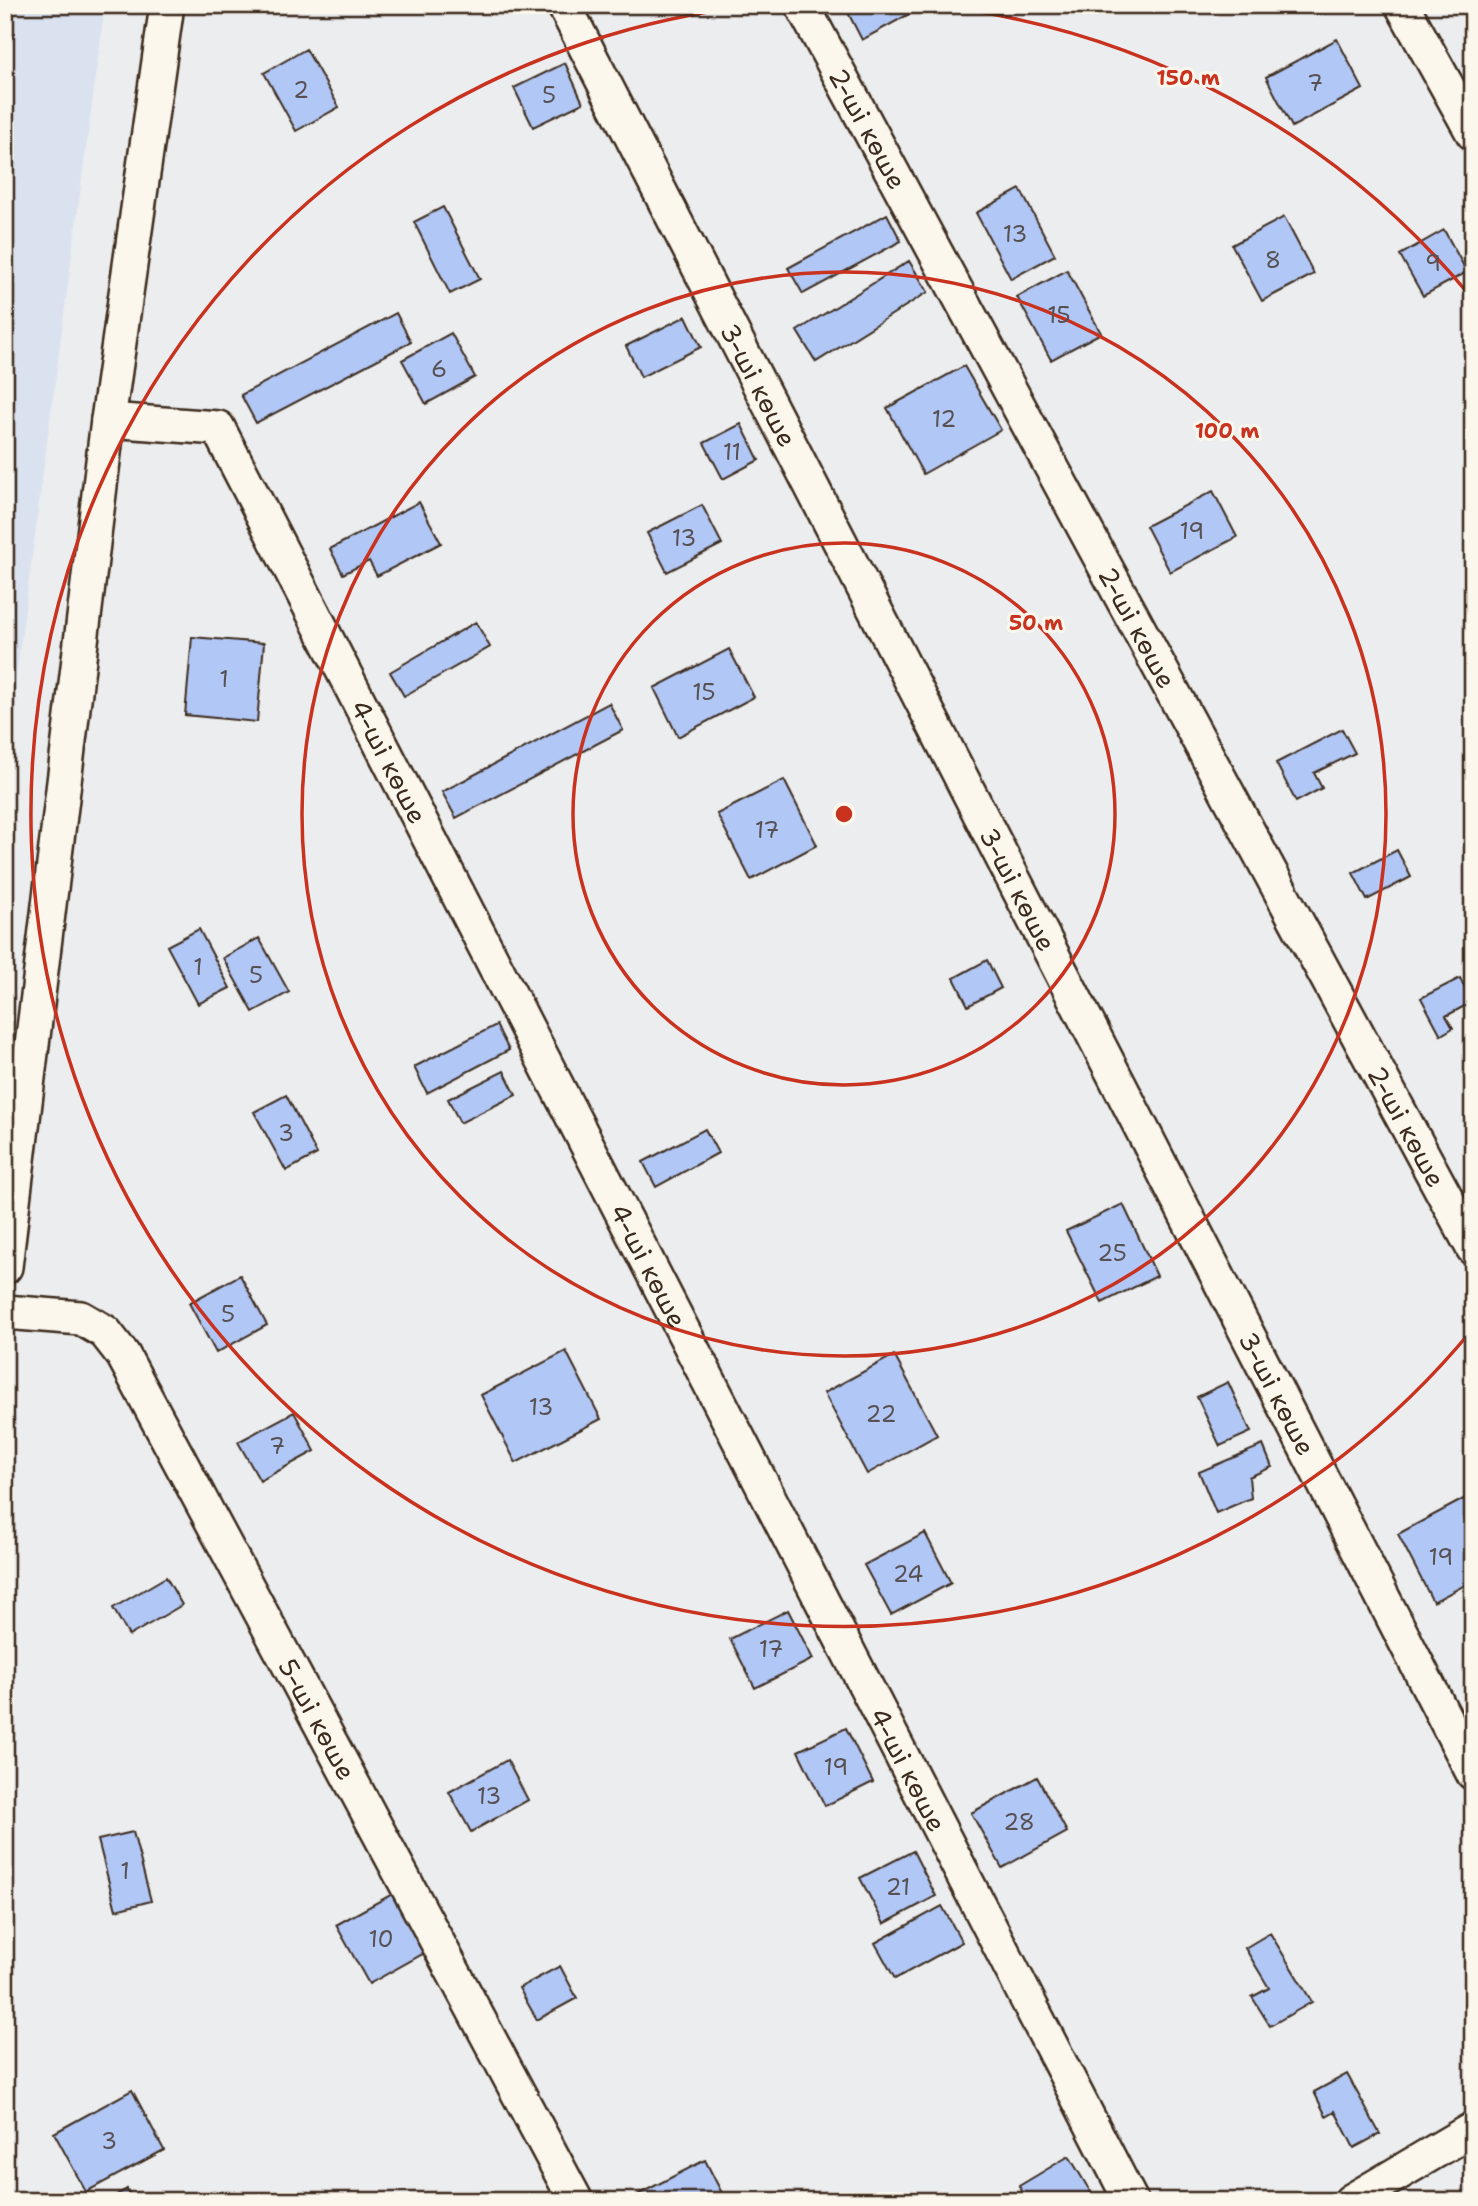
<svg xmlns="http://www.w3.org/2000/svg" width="1478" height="2206" font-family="'Shantell Sans',sans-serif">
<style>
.built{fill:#dae2f0}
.building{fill:#b1c7f6;stroke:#3b2a1e;stroke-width:2}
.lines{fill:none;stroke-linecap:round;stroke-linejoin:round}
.minor-casing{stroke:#3b2a1e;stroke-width:38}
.minor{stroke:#fbf7ec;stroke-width:33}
.ring{fill:none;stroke:#c8321e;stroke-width:3.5}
.labels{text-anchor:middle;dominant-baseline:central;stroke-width:6;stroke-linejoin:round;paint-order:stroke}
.number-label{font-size:23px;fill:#585154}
.street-label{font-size:26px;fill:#3b2a1e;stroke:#fbf7ec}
.centre{fill:#c8321e;stroke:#fbf7ec;stroke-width:3.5}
.ring-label{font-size:21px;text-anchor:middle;font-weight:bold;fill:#c8321e;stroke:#fbf7ec;stroke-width:6;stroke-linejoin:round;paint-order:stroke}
</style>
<rect width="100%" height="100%" fill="#ecedee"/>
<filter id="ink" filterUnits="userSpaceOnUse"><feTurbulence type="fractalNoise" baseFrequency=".0143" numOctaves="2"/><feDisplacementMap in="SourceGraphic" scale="14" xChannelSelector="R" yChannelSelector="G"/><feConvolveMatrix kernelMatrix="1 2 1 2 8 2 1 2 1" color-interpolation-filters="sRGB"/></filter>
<g filter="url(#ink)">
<path class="built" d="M5 5H105L5 760Z"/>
<path class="building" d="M844 5H921L922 7 862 40Z
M1337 39 1363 89 1292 127 1266 77Z
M306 49 339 107 296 131 264 73Z
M565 63 583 103 533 127 514 88Z
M1020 189 1055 255 1011 279 976 213Z
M443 207 480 279 450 294 414 222Z
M887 214 901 241 803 294 788 268Z
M1284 217 1314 274 1262 301 1232 245Z
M1444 230 1467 272 1423 296 1400 255Z
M909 261 928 292 816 362 797 331Z
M1067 270 1101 333 1051 360 1017 297Z
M396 313 411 342 256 423 241 395Z
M686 316 701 347 641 377 626 346Z
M451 333 475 377 426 404 402 360Z
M964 366 1001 430 923 474 887 408Z
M741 424 759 460 723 479 704 443Z
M1213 491 1237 537 1170 572 1146 526Z
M419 502 441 543 377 576 369 561 343 574 330 549Z
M702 505 722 544 667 572 647 533Z
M476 622 490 647 404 696 390 672Z
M192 637 264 643 257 722 185 715Z
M729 649 754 697 678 737 654 688Z
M609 703 623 730 456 818 442 792Z
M1342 729 1355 753 1314 773 1322 788 1296 802 1276 763Z
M784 780 817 845 751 880 717 814Z
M1397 850 1411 877 1367 900 1353 873Z
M199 929 230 988 198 1004 167 946Z
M259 938 289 992 253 1012 223 958Z
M987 960 1001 988 968 1006 954 978Z
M1460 978 1472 1002 1446 1016 1453 1028 1441 1035 1421 998Z
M496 1025 509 1050 427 1093 414 1067Z
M504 1071 516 1095 460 1123 448 1099Z
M286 1095 317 1154 286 1171 254 1112Z
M705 1129 718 1153 656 1187 643 1162Z
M1123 1204 1157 1276 1102 1303 1066 1231Z
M240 1275 267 1325 216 1353 189 1303Z
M566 1351 601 1419 516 1463 481 1395Z
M894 1355 937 1435 867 1474 824 1393Z
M1228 1382 1251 1432 1220 1446 1197 1397Z
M294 1412 315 1451 260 1481 238 1442Z
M1263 1445 1272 1467 1249 1477 1251 1498 1216 1513 1199 1472Z
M1473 1494V1581L1433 1602 1398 1534Z
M925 1533 951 1583 891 1615 864 1565Z
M166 1577 182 1605 129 1636 113 1608Z
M788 1610 813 1659 755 1688 730 1639Z
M846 1728 873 1782 825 1806 798 1751Z
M507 1760 528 1800 471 1832 449 1792Z
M1037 1777 1067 1832 1002 1868 971 1813Z
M133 1832 151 1901 116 1910 98 1840Z
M913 1851 936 1896 884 1924 860 1878Z
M394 1893 426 1952 369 1984 336 1925Z
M942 1906 962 1942 895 1979 875 1943Z
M1270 1933 1312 2002 1270 2026 1252 1997 1269 1988 1245 1948Z
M560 1966 577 1998 537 2020 519 1988Z
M1347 2074 1380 2134 1354 2148 1335 2111 1326 2116 1314 2092Z
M132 2090 164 2150 86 2192 54 2133Z
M1069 2156 1096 2201H1028L1019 2186Z
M705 2160 726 2201H643L639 2194Z
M127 2189 133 2201H106Z"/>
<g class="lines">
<g class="minor-casing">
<g id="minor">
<path id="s1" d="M564 5 1473 1773"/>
<path id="s2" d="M802 5 1473 1248"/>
<path d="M1402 5 1473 133"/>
<path id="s3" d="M108 420 218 428 1131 2201"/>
<path d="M5 1267 108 420 167 5"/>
<path id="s4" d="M5 1312 81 1318 105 1332 123 1355 576 2201"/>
<path d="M1351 2201 1473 2129"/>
</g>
</g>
<use href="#minor" class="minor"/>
</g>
</g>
<g class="ring">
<circle cx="844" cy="814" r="271"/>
<circle cx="844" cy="814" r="542"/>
<path d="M1471 1331A813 813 0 1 1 759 5M929 5A813 813 0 0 1 1471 297"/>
</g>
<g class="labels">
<g class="number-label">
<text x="1315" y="83">7</text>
<text x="301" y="90">2</text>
<text x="549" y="95">5</text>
<text x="1015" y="234">13</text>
<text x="1273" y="260">8</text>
<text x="1433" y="263">9</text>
<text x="1059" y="315">15</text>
<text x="439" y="369">6</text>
<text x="944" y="419">12</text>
<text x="732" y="452">11</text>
<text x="1192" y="531">19</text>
<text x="684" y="538">13</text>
<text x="224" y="679">1</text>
<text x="704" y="692">15</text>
<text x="767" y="830">17</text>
<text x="198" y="967">1</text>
<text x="256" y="975">5</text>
<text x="286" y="1133">3</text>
<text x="1112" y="1253">25</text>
<text x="228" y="1314">5</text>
<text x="541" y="1407">13</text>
<text x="881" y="1414">22</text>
<text x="277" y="1446">7</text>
<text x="1441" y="1557">19</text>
<text x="908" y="1574">24</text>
<text x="771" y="1649">17</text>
<text x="836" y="1767">19</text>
<text x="489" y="1796">13</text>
<text x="1019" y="1822">28</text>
<text x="125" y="1871">1</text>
<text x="898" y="1887">21</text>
<text x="381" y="1939">10</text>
<text x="109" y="2141">3</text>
</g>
<g class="street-label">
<text stroke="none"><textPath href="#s2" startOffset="140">2-ші көше</textPath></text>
<text stroke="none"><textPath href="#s1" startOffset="427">3-шi көше</textPath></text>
<text stroke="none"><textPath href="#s2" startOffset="707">2-ші көше</textPath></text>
<text stroke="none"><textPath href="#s3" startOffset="485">4-шi көше</textPath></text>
<text stroke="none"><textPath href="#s1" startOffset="994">3-шi көше</textPath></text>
<text stroke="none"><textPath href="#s2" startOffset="1274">2-ші көше</textPath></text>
<text stroke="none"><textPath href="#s3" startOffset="1052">4-шi көше</textPath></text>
<text stroke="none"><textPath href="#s1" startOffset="1561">3-шi көше</textPath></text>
<text stroke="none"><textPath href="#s4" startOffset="546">5-шi көше</textPath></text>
<text stroke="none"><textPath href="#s3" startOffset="1619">4-шi көше</textPath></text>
</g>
</g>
<circle cx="844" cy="814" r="10" class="centre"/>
<g class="ring-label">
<text x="1188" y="85">150 m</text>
<text x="1227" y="438">100 m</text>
<text x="1036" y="630">50 m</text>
</g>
<rect width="1478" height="2206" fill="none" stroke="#fbf7ec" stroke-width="28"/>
<rect x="14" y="14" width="1450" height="2178" fill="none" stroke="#3b2a1e" stroke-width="2.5" filter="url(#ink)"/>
</svg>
